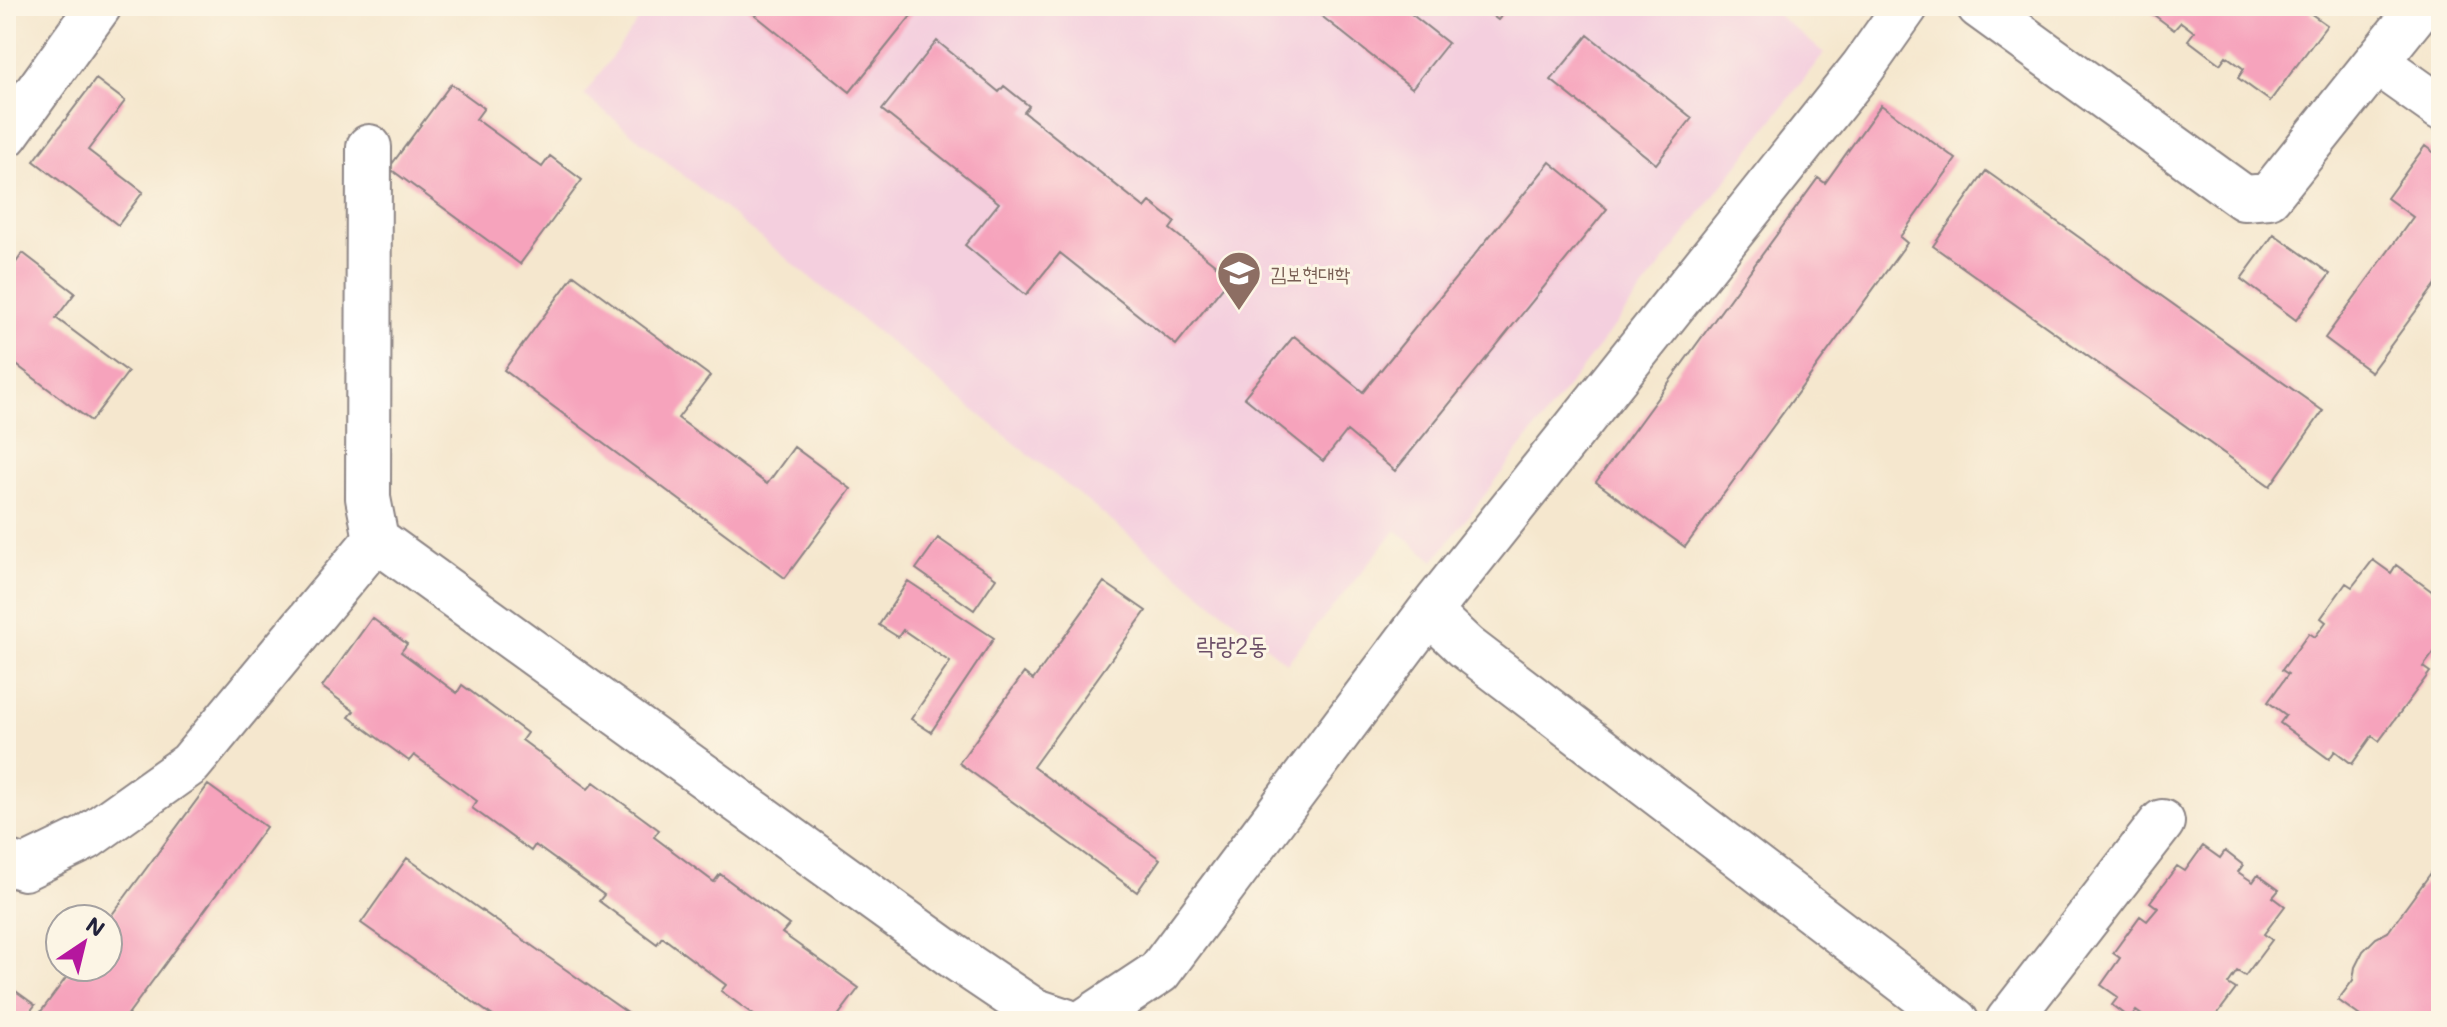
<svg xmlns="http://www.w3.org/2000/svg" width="2447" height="1027" font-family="Mali,'Poor Story',sans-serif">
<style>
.built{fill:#f4cfde}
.building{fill:#f6a3bc}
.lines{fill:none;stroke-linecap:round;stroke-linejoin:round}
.street-casing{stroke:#8c8484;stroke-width:48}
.street{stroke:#fff;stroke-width:44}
.labels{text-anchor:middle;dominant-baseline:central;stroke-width:6;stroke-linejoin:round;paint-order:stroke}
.education-label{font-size:20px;fill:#785e54;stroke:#fcf5e5;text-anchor:start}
.quarter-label{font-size:24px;fill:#6c4f68;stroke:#fcf5e5}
</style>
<rect width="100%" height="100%" fill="#fcf5e5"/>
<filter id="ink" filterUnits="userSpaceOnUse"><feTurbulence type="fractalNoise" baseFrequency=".0125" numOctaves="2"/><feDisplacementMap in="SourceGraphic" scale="16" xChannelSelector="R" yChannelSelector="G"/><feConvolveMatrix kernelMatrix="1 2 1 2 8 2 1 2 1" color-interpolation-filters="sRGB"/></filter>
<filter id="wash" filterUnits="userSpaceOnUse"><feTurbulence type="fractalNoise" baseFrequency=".006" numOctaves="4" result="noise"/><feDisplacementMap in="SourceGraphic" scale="32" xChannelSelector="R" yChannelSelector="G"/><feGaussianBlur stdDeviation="1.8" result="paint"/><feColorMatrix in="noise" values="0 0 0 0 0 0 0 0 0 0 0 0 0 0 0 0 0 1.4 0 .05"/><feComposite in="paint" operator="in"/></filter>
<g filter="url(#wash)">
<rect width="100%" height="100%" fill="#f5e7ce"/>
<path class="built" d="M649 6H1767L1824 53 1434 561 1396 530 1287 663 584 95Z"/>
<g id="blocks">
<path class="building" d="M6 6H20L6 25Z
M744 6H919L850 92Z
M1309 6H1401L1448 43 1412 88Z
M1480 6H1509L1498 20Z
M2142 6H2315L2310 13 2327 25 2270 101 2238 78 2244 69 2226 56 2220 64 2188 40 2194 32 2181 22 2174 30Z
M1588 35 1692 118 1656 164 1551 80Z
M937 41 999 92 1004 86 1029 106 1024 112 1145 208 1150 202 1175 222 1170 229 1231 277 1176 345 1060 253 1026 295 965 245 999 203 882 110Z
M96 79 125 101 88 150 143 192 118 225 34 161Z
M451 84 484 108 476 119 542 167 550 156 582 180 520 264 389 168Z
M1881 105 1956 159 1900 237 1907 243 1685 547 1596 482 1818 178 1825 183Z
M2425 146 2441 158V277L2371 372 2325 338 2413 217 2387 198Z
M1550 162 1607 209 1395 471 1347 431 1323 461 1244 397 1294 336 1363 392Z
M1986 171 2323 411 2270 486 1933 246Z
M2274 234 2330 274 2296 320 2241 279Z
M23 253 75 293 56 318 128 372 91 421 6 357V276Z
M574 275 710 376 678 418 767 484 794 447 851 489 785 578 504 370Z
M938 538 996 578 974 610 916 569Z
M2373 560 2391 573 2396 565 2441 598V643L2423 667 2430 672 2379 741 2372 736 2352 764 2335 751 2329 759 2280 723 2286 715 2268 702 2288 674 2282 670 2309 633 2315 637 2326 622 2321 618 2346 583 2352 587Z
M908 581 994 638 931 732 911 719 950 662 903 630 898 637 879 625Z
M1104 582 1146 611 1033 767 1160 859 1137 892 959 763 1024 673 1033 680Z
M372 618 407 644 401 652 457 693 462 685 527 733 522 740 588 789 594 782 659 830 654 837 714 882 720 874 789 925 782 933 859 988 834 1021H762L721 991 726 985 662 937 657 944 599 901 604 895 535 845 531 851 472 808 477 801 414 755 409 761 349 717 354 711 322 687Z
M208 785 266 827 123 1021H34L74 967H108V920Z
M2203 846 2220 858 2225 851 2243 865 2238 872 2253 882 2258 875 2279 890 2273 897 2285 906 2264 934 2272 940 2245 976 2237 971 2228 984 2236 989 2212 1021H2150L2136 1011 2130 1019 2112 1005 2118 997 2101 985 2120 958 2113 953 2140 916 2147 921 2158 908 2150 902 2177 866 2185 871Z
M407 858 639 1021H500L361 923Z
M2441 859V1021H2367L2338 1000 2353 980 2355 967 2363 951 2376 938 2388 932Z
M6 984 35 1005 23 1021H6Z"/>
</g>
</g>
<g filter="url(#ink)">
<use href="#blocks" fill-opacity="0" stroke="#8c8484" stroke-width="2"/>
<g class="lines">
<g class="street-casing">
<path id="street" d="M1979 6 2244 198 2269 196 2376 62 2441 108
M2376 62 2421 6
M6 135 99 6
M369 147 368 498 376 539
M1429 612 1466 647 1956 1021
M6 862 24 868 86 838 190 764 376 539 953 956 1033 1010 1066 1021
M1085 1021 1159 972 1429 612 1863 67 1906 6
M2008 1021 2162 822"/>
</g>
<use href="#street" class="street"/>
</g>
</g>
<defs>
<g id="university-pin" transform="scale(2.3)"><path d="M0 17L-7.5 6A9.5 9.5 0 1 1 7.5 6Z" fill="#8d6e63" stroke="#fcf5e5"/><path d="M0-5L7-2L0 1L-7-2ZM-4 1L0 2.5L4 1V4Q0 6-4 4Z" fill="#fff"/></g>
</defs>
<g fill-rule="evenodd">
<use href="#university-pin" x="1239" y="273"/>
</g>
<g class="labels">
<g class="education-label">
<text x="1270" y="273">김보현대학</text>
</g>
<g class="quarter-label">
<text x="1232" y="644">락랑2동</text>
</g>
</g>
<rect width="2447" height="1027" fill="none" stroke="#fcf5e5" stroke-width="32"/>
<g transform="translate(84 943) rotate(35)"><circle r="38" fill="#fcf5e5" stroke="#a5a1a1" stroke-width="2"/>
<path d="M0-6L14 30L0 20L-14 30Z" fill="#b5179e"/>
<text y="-12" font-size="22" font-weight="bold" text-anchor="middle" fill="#22223b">N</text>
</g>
</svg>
